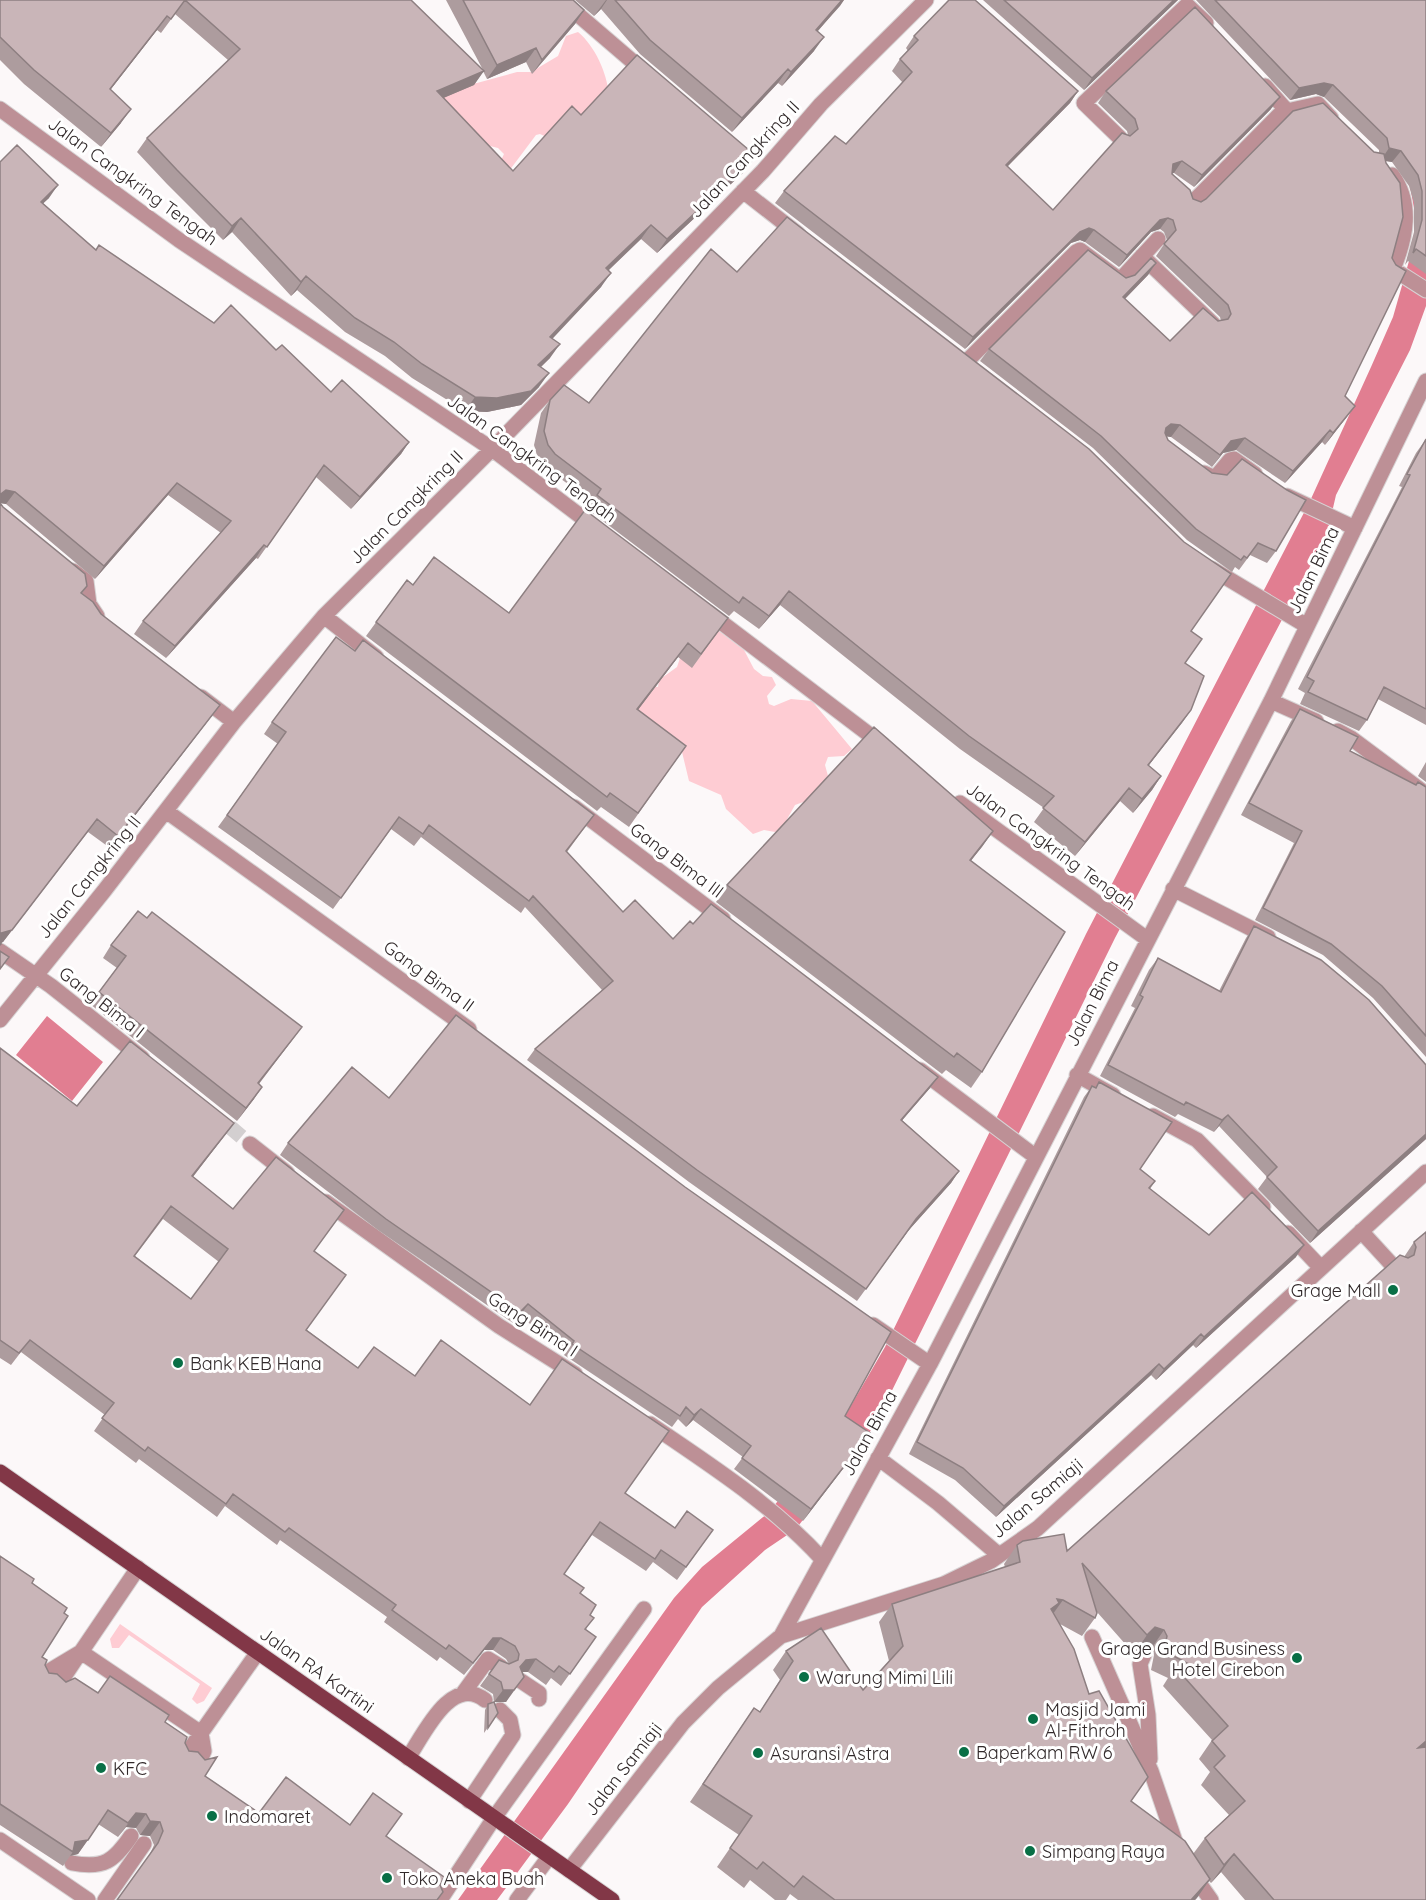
<svg xmlns="http://www.w3.org/2000/svg" width="1426" height="1900" font-family="Quicksand,sans-serif">
<style>
.green{fill:#feccd3}
.water{fill:#e17e91}
.lines{fill:none;stroke-linecap:round;stroke-linejoin:round}
.minor-tunnel{stroke:#d3cfd0;stroke-width:15;stroke-dasharray:15 8;stroke-linecap:butt}
.minor-casing{stroke:#d7d3d4;stroke-width:17}
.major-casing{stroke:#d7d3d4;stroke-width:17}
.minor{stroke:#bd9096;stroke-width:15}
.major{stroke:#823747;stroke-width:15}
.wall{fill:#ad9c9e;fill-rule:evenodd}
.shaded-wall{fill:#8d7f81}
.building{fill:#c9b5b8;stroke:#8d7f81;stroke-width:1.5;fill-rule:evenodd}
.poi-dot{fill:#096f46;stroke:#fff;stroke-width:2}
.labels{text-anchor:middle;dominant-baseline:central;stroke-width:6;stroke-linejoin:round;paint-order:stroke}
.street-label{font-size:18px;fill:#31292a;stroke:#fff}
.poi-label{font-size:18px;fill:#31292a;stroke:#fff;text-anchor:start}
</style>
<rect width="100%" height="100%" fill="#fcf8f9"/>
<path class="green" d="M578 32C595 46 607 73 609 95L551 139 540 134 536 135 509 171 497 169 504 154 498 148 490 146 420 110 463 84 477 83 517 72H531L558 56 566 36Z
M715 628 744 650 754 669 763 676 772 677 776 685 767 696 769 704 774 706 791 699 812 701 852 749 844 756 828 757 825 765 828 776 806 801 795 805 781 830 775 832 764 830 753 834 726 809 721 795 689 781 682 752 643 730 634 695 647 685 658 687 659 680 677 667 681 655Z
M120 1624 212 1688 204 1701 197 1704 192 1699 200 1684 129 1635 119 1648H112L110 1639Z"/>
<path class="water" d="M1426 148V306L1410 350 1336 495 1327 534 1115 938 875 1425 796 1529 765 1550 702 1607 568 1804 497 1900H458L674 1598 702 1567 768 1513 838 1428 885 1347 1086 934 1310 501 1371 367 1393 317 1415 240V214L1410 186Z
M47 1016 103 1062 72 1101 16 1055Z"/>
<g class="lines">
<path class="minor-tunnel" d="M230 1127 250 1144"/>
<g class="minor-casing">
<path id="minor" d="M561 0 646 73
M1265 86 1287 111
M0 109 179 240 492 449 596 528
M1120 138 1084 103 1187 5 1206 23
M1392 175C1413 204 1406 238 1393 269L1426 290
M743 191 798 234
M1191 204 1279 115 1287 111 1318 104 1331 118
M1142 256 1213 324
M965 363 1076 252 1080 250 1120 280 1158 239
M1204 473 1215 478 1230 460 1234 459 1255 474
M1287 496 1355 528
M1212 569 1307 626
M73 571 86 581 89 604 97 616
M709 613 883 745
M324 616 376 657
M201 697 234 722
M1271 701 1316 721
M1338 731 1351 738 1426 794
M960 803 1147 939
M574 807 723 919
M166 811 469 1029
M1173 889 1268 937
M0 951 51 986 142 1058
M0 1020 104 891 234 722 324 616 492 449 763 171 821 104 926 0
M920 1070 1036 1157
M1077 1075 1113 1095
M1153 1116 1197 1140 1263 1207
M250 1144 287 1173
M326 1202 499 1326 575 1374
M1361 1231 1394 1267
M1288 1233 1321 1268
M873 1325 930 1364
M650 1424C710 1465 773 1505 822 1559
M878 1458 938 1503 999 1555
M138 1568 81 1652 201 1733 258 1652
M781 1636 930 1364 1271 701 1426 381
M1092 1637 1151 1771 1177 1847
M1144 1655 1140 1664 1148 1715 1150 1759
M45 1679 51 1670 81 1652
M521 1681 539 1693V1699
M57 1687 79 1654
M464 1692 488 1659 501 1667
M185 1757 201 1733
M408 1758C424 1734 451 1674 485 1700
M198 1765 204 1751 201 1733
M469 1801 513 1735 510 1720 500 1710
M0 1840 88 1900
M72 1863C104 1869 114 1861 131 1836
M569 1870 683 1723 718 1688 781 1636 944 1584 991 1561 1038 1528 1426 1172
M1192 1873 1211 1900
M105 1900 144 1844
M440 1900 494 1818 644 1609
M517 1900 549 1857"/>
</g>
<g class="major-casing">
<path id="major" d="M0 1472 612 1900"/>
</g>
<use href="#minor" class="minor"/>
<use href="#major" class="major"/>
</g>
<path class="wall" d="M0 0H411L483 70 446 0H573L584 10 575 24 532 74 526 62 487 79 483 71 474 85 443 98 513 171 581 115 756 156 746 170 657 253 641 239 608 271 601 287 552 338 550 358 541 367 539 387 521 405 487 412 465 411 412 378 385 356 345 332 297 290 291 296 232 232 223 240 167 184 137 152 147 138 228 60 175 14 161 33 157 30 110 90 121 123 101 147 24 84 0 60Z
M575 0H844L818 31 814 51 782 86 778 83 732 132 640 54 601 9 594 16Z
M983 0H1178L1084 90Z
M1196 0H1426V274L1408 261 1405 265 1414 232V203L1409 186 1392 162 1385 161 1345 396 1355 406 1325 445 1322 442 1285 483 1236 450 1223 453 1212 467 1171 437 1166 436 1168 440 1276 551 1267 563 1250 555 1239 570 1235 567 1232 572 1187 540 1093 448 980 361 989 349 1126 278 1135 275 1156 263 1148 275 1125 299 1170 341 1221 321 1220 317 1156 256 1167 240 1164 232 1160 229 1151 232 1119 267 1085 242 1080 240 1071 243 965 349 775 203 784 191 846 144 903 83 892 71 900 59 908 51 906 48 914 36 1078 91 1070 103 1007 167 1053 210 1128 135 1127 131 1098 103 1106 91 1271 109 1194 187 1174 173H1172L1193 199 1201 202 1374 152 1379 153V150L1324 97 1316 94 1290 100Z
M0 162 49 198 43 203 96 250 214 323 276 350 331 392 409 442 401 454 351 509 316 477 258 559 256 558 166 658 134 634 143 621 221 533 168 495 95 579 6 504 0 503Z
M737 272 1191 631 1185 663 1191 710 1148 766 1161 776 1152 790 1133 813 1120 801 1075 856 1034 822 1044 808 960 749 780 605 759 629 734 611 729 616 587 509 592 502 545 467 538 459 534 445 541 413 550 400 589 403Z
M1426 439V725L1378 699 1367 720 1359 731 1300 704 1305 693 1298 689 1402 487 1399 486 1416 453Z
M3 507 87 586 82 594 101 614 220 705 110 848 88 832 3 942 1 943Z
M407 580 413 585 509 613 728 618 692 668 678 657 638 710 686 746 629 827 601 807 597 811 366 636Z
M1300 709 1350 751 1415 785 1426 787V1057L1373 998 1323 955 1255 920 1294 843 1241 815 1291 721Z
M272 722 585 827 567 852 623 912 673 939 693 924 930 1088 902 1120 959 1171 951 1183 908 1231 857 1301 689 1182 527 1060 535 1049 602 990 525 907 521 913 421 837 414 846 391 829 333 909 218 827 278 744 264 734Z
M1426 762V782L1418 776Z
M993 831 971 861 982 1072 971 1088 946 1070 942 1074 716 902 727 885Z
M1254 926 1426 1065V1139L1310 1243 1258 1189 1267 1177 1219 1126 1214 1132 1178 1114 1175 1117 1100 1076 1135 1008 1131 1006 1149 970 1158 958 1219 991 1246 938Z
M111 945 293 1039 259 1084 254 1099 237 1121 90 1004 117 968 103 958Z
M0 1048 77 1106 234 1123 193 1177 233 1209 314 1251 307 1330 358 1368 415 1376 625 1493 675 1528 713 1530 677 1580 653 1562 646 1571 592 1535 564 1574 580 1593 590 1615 586 1630 596 1637 561 1686 551 1678 546 1685 528 1672H522L506 1702H494L493 1694 480 1686 499 1660 509 1664 506 1659 493 1650H484L464 1675 440 1657 437 1661 384 1622 387 1617 280 1540 277 1545 225 1506 217 1517 139 1459 136 1463 94 1431 105 1415 21 1352 11 1365 0 1358ZM163 1219 219 1262 191 1299 135 1256Z
M1099 1082 1140 1169 1155 1181 1150 1189 1209 1235 1296 1257 1196 1348 1193 1345 1156 1380 1151 1375 996 1517 955 1480 909 1454 1084 1097 1092 1086 1095 1088Z
M389 1098 870 1433 803 1521 734 1469 743 1457 693 1420 686 1427 678 1419 672 1427 564 1355 566 1352 520 1316 513 1323 378 1230 280 1155 288 1143Z
M1426 1232V1900H1245L1221 1872 1211 1883 1209 1881 1195 1900H798L790 1894 786 1900H775L750 1880 744 1888 717 1867 739 1835 690 1802 754 1708 760 1712 780 1680 773 1670 786 1651 863 1690 889 1661 879 1622 892 1604 1005 1567 1004 1564 1017 1545 1067 1551 1404 1257 1414 1242ZM1097 1612 1134 1654 1142 1645 1151 1649 1154 1655 1151 1670 1168 1678 1163 1686 1212 1740 1199 1759 1210 1772 1201 1785 1229 1815 1205 1838 1193 1854 1131 1801 1089 1694 1060 1624 1082 1636 1095 1618Z
M0 1556 32 1583 64 1613 42 1657 49 1673 66 1682 98 1693 165 1722 185 1743 205 1776 259 1813 350 1825 386 1836 149 1856 154 1845 150 1836 140 1835 136 1828 126 1827 118 1837 98 1824 78 1854 70 1856 63 1866 0 1825Z
M488 1704 498 1713 484 1733 485 1710Z"/>
<path class="shaded-wall" d="M606 0H607L601 9 594 16Z
M842 0H844L840 6 806 44 816 30Z
M1174 0H1178L1084 90 1092 78Z
M584 10 575 24 532 74 542 60Z
M167 16 157 30 100 103 110 89Z
M824 37 814 51 782 86 791 72Z
M536 48 526 62 487 79 497 65Z
M788 69 778 83 732 132 742 118Z
M484 71 474 85 427 105 437 91Z
M1324 83 1333 85 1324 97 1316 94 1290 100 1299 88Z
M1078 91 1070 103 997 177 1006 165Z
M1280 97 1271 109 1194 187 1202 175Z
M131 109 121 123 101 147 111 133Z
M1389 148 1401 151 1392 162 1381 160Z
M756 156 746 170 657 253 667 239Z
M1182 161 1174 173 1165 175 1173 164Z
M58 185 49 198 32 214 41 202Z
M241 218 232 232 223 240 232 226Z
M1168 218 1160 229 1151 232 1119 267 1127 255 1160 220Z
M651 225 641 239 596 282 606 268Z
M1089 228 1094 230 1085 242 1080 240 1071 243 965 349 973 337 1080 232Z
M1156 263 1148 275 1115 309 1123 297Z
M611 273 601 287 541 351 550 337Z
M306 276 297 290 291 296 301 282Z
M560 344 550 358 528 379 538 365Z
M549 373 539 387 521 405 487 412 465 411 475 397Z
M1355 406 1346 418 1325 445 1333 433Z
M1171 424 1180 425 1171 437 1163 436 1166 428Z
M1330 430 1322 442 1285 483 1293 471Z
M1245 438 1236 450 1223 453 1212 467 1231 441Z
M409 442 401 454 351 509 360 497Z
M177 483 168 495 95 579 104 566Z
M6 490 15 492 6 504 0 503V495Z
M264 545 256 558 166 658 175 646Z
M789 591 780 605 759 629 769 616Z
M688 643 678 657 628 723 637 709Z
M220 705 211 717 110 848 118 836Z
M1191 710 1182 723 1138 779 1148 765Z
M1161 776 1152 790 1133 813 1142 799Z
M1129 788 1120 801 1075 856 1085 842Z
M97 819 3 942 0 943 1 933Z
M993 831 982 847 958 876 970 860Z
M302 1027 293 1039 249 1096 258 1083Z
M938 1077 930 1088 893 1131 901 1120Z
M262 1087 254 1099 237 1121 246 1108Z
M1228 1115 1219 1126 1214 1132 1222 1120Z
M234 1123 225 1135 184 1188 192 1176Z
M1426 1134V1139L1310 1243 1318 1231Z
M959 1171 951 1183 908 1231 857 1301 916 1219Z
M1304 1245 1296 1257 1196 1348 1204 1337Z
M528 1304 520 1316 513 1323 520 1312Z
M1201 1334 1193 1345 1156 1380 1164 1369Z
M1159 1364 1151 1375 996 1517 1004 1506Z
M701 1409 693 1420 686 1427 694 1415Z
M870 1433 862 1444 803 1521 811 1509Z
M1057 1599 1063 1600 1050 1618 1038 1627Z
M1155 1627 1164 1630 1151 1649 1142 1645 1134 1654 1147 1635Z
M493 1638H501L493 1650H484L464 1675Z
M536 1659 528 1672H517L526 1660Z
M524 1677 506 1702H494L503 1690Z
M1426 1741V1747L1418 1748Z
M136 1813 146 1814 136 1828 126 1827 118 1837Z
M150 1821 160 1822 150 1836 140 1835Z
M88 1840 78 1854 70 1856 73 1852 75 1842Z
M1234 1854 1221 1872 1211 1883 1224 1865Z
M1210 1879 1197 1898 1195 1900H1191Z"/>
<path class="building" d="M0 0H185L171 19 167 16 110 89 131 109 111 133 34 70 0 37Z
M185 0H411L484 71 437 91 513 171 572 106 581 115 637 55 756 156 667 239 651 225 606 268 611 273 550 337 560 344 538 365 549 373 531 391 497 398 475 397 422 364 394 342 355 318 306 276 301 282 241 218 232 226 177 170 147 138 240 49Z
M463 0H573L584 10 542 60 536 48 497 65Z
M615 0H842L816 30 824 37 791 72 788 69 742 118 650 40Z
M949 0H975L1078 91 1006 165 1053 210 1122 133 1130 136 1138 129 1135 119 1106 91 1195 7 1280 97 1202 175 1182 161 1173 164 1172 174 1190 190 1193 199 1201 202 1206 199 1293 111 1323 103 1374 152 1384 154 1386 163 1400 183 1403 217 1392 258 1396 265 1406 271 1345 396 1355 406 1333 433 1330 430 1293 471 1245 438 1231 441 1220 455 1180 425 1171 424 1166 428 1165 433 1168 440 1212 473 1227 475 1242 459 1287 490 1306 500 1276 551 1258 543 1247 558 1244 556 1241 560 1196 529 1101 436 989 349 1088 250 1126 278 1135 275 1151 258 1156 263 1123 297 1170 341 1203 308 1218 321 1228 319 1231 314 1228 305 1164 244 1176 230 1173 220 1168 218 1160 220 1127 255 1094 230 1089 228 1080 232 973 337 784 191 835 136 846 144 912 72 900 59 918 40 914 36Z
M1004 0H1174L1092 78Z
M1215 0H1426V256L1416 249 1413 253 1422 220V191L1418 175 1401 151 1389 148 1387 138 1333 85 1324 83 1299 88Z
M17 145 58 185 41 202 96 250 99 245 214 323 231 305 276 350 282 345 331 392 342 380 409 442 360 497 324 465 267 547 264 545 175 646 143 621 231 521 177 483 104 566 15 492 6 490 1 494 0 499V162Z
M787 217 1089 449 1184 542 1231 574 1191 631 1202 639 1185 663 1204 676 1191 710 1148 765 1161 776 1142 799 1129 788 1085 842 1043 808 1054 796 969 736 789 591 769 616 743 597 739 603 597 495 601 489 555 454 548 445 544 431 550 400 564 385 589 403 711 249 737 272Z
M1426 439V709L1384 687 1367 720 1308 692 1314 681 1307 677 1410 475 1407 474Z
M0 503 3 507 85 574 87 586 81 593 93 602 101 614 220 705 118 836 97 819 12 930 1 933V944L0 945Z
M585 510 728 618 701 654 688 643 637 709 686 746 638 813 610 793 607 797 376 622 407 580 413 585 434 557 509 613Z
M336 637 355 651 363 640 594 815 566 851 623 912 635 900 673 939 690 921 693 924 711 904 938 1077 901 1120 959 1171 916 1219 866 1289 697 1170 535 1049 613 981 533 896 529 901 429 825 423 834 399 817 341 898 227 815 286 732 272 722Z
M1300 709 1358 737 1350 751 1416 785 1418 782 1426 787V1036L1382 986 1331 944 1263 908 1302 831 1249 803Z
M874 727 993 831 970 860 1065 932 982 1072 957 1053 954 1057 727 885Z
M138 911 147 918 152 912 302 1027 258 1083 262 1087 246 1108 99 992 126 956 111 945Z
M1254 926 1321 960 1369 1000 1426 1065V1134L1318 1231 1267 1177 1277 1167 1228 1115 1222 1120 1186 1102 1184 1105 1108 1065 1143 997 1140 995 1158 958 1221 992Z
M0 951 9 957 0 969Z
M456 1015 685 1187 891 1332 845 1416 870 1433 811 1509 742 1458 751 1446 701 1409 694 1415 686 1407 680 1416 572 1344 574 1341 528 1304 520 1312 386 1219 288 1143 352 1067 389 1098Z
M130 1041 234 1123 192 1176 233 1209 276 1157 344 1210 314 1251 346 1275 306 1330 358 1368 374 1347 415 1376 441 1340 530 1405 562 1359 669 1431 625 1493 675 1528 687 1511 713 1530 686 1567 661 1550 655 1559 600 1522 564 1574 584 1588 580 1593 596 1605 590 1615 594 1618 585 1629 596 1637 570 1674 559 1666 554 1672 536 1659 526 1660 520 1667 524 1677 514 1690H503L501 1682 489 1674 499 1660 509 1664 518 1660 519 1654 515 1646 501 1638H493L473 1663 449 1645 446 1649 392 1610 396 1605 289 1528 285 1532 233 1494 226 1504 148 1447 145 1451 102 1418 114 1403 30 1340 19 1353 0 1340V1048L77 1106ZM171 1206 228 1249 191 1299 134 1256Z
M1099 1082 1172 1122 1140 1169 1155 1181 1149 1188 1209 1235 1252 1192 1304 1245 1204 1337 1201 1334 1164 1369 1159 1364 1004 1506 963 1468 917 1442 1092 1086 1096 1088Z
M1426 1232V1741L1418 1748 1426 1747V1900H1274L1234 1854 1224 1865 1205 1838 1245 1801 1214 1767 1225 1756 1212 1741 1228 1726 1176 1668 1189 1664 1164 1651 1167 1636 1164 1630 1155 1627 1147 1635 1082 1563 1097 1613 1095 1618 1063 1600 1057 1599 1059 1603 1051 1609 1074 1649 1089 1694 1099 1691 1148 1777 1131 1801 1185 1841 1210 1879 1191 1900H835L803 1876 794 1887 763 1862 757 1869 730 1848 752 1816 703 1784 754 1708 760 1712 793 1661 786 1651 821 1628 863 1690 903 1646 892 1604 1020 1562 1017 1545 1023 1541 1064 1534 1067 1551 1392 1262 1400 1255 1408 1258 1414 1255 1416 1247 1414 1242Z
M0 1556 34 1579 32 1583 67 1608 64 1613 68 1616 42 1657 47 1660 45 1665 49 1673 57 1674 66 1682 75 1678 98 1693 110 1676 169 1715 165 1722 187 1737 185 1743 189 1751 198 1752 205 1760 217 1757 205 1776 259 1813 286 1777 350 1825 373 1793 402 1814 386 1836 444 1877 440 1885 443 1892 437 1900H117L158 1843 163 1831 160 1822 150 1821 146 1814 136 1813 128 1823 108 1810 88 1840 75 1842 73 1852 0 1804Z
M494 1702 498 1713 488 1728V1704Z"/>
<g class="poi-dot">
<circle cx="1393" cy="1290" r="6"/>
<circle cx="178" cy="1363" r="6"/>
<circle cx="1297" cy="1658" r="6"/>
<circle cx="804" cy="1677" r="6"/>
<circle cx="1033" cy="1719" r="6"/>
<circle cx="964" cy="1752" r="6"/>
<circle cx="758" cy="1753" r="6"/>
<circle cx="101" cy="1768" r="6"/>
<circle cx="212" cy="1816" r="6"/>
<circle cx="1030" cy="1851" r="6"/>
<circle cx="387" cy="1878" r="6"/>
</g>
<g class="labels">
<g class="street-label">
<text transform="translate(744 159) rotate(-47)">Jalan Cangkring II</text>
<text transform="translate(133 181) rotate(36)">Jalan Cangkring Tengah</text>
<text transform="translate(532 458) rotate(36)">Jalan Cangkring Tengah</text>
<text transform="translate(406 507) rotate(-45)">Jalan Cangkring II</text>
<text transform="translate(1313 570) rotate(-64)">Jalan Bima</text>
<text transform="translate(1051 846) rotate(36)">Jalan Cangkring Tengah</text>
<text transform="translate(677 860) rotate(37)">Gang Bima III</text>
<text transform="translate(89 877) rotate(-51)">Jalan Cangkring II</text>
<text transform="translate(429 976) rotate(36)">Gang Bima II</text>
<text transform="translate(102 1002) rotate(38)">Gang Bima I</text>
<text transform="translate(1092 1003) rotate(-63)">Jalan Bima</text>
<text transform="translate(533 1324) rotate(33)">Gang Bima I</text>
<text transform="translate(869 1433) rotate(-61)">Jalan Bima</text>
<text transform="translate(1037 1498) rotate(-40)">Jalan Samiaji</text>
<text transform="translate(317 1670) rotate(35)">Jalan RA Kartini</text>
<text transform="translate(623 1769) rotate(-52)">Jalan Samiaji</text>
</g>
<g class="poi-label">
<text x="1381" y="1290" text-anchor="end">Grage Mall</text>
<text x="190" y="1363">Bank KEB Hana</text>
<text x="1285" y="1648" text-anchor="end">Grage Grand Business<tspan x="1285" dy="21">Hotel Cirebon</tspan></text>
<text x="816" y="1677">Warung Mimi Lili</text>
<text x="1045" y="1709">Masjid Jami<tspan x="1045" dy="21">Al-Fithroh</tspan></text>
<text x="976" y="1752">Baperkam RW 6</text>
<text x="770" y="1753">Asuransi Astra</text>
<text x="113" y="1768">KFC</text>
<text x="224" y="1816">Indomaret</text>
<text x="1042" y="1851">Simpang Raya</text>
<text x="399" y="1878">Toko Aneka Buah</text>
</g>
</g>
</svg>
